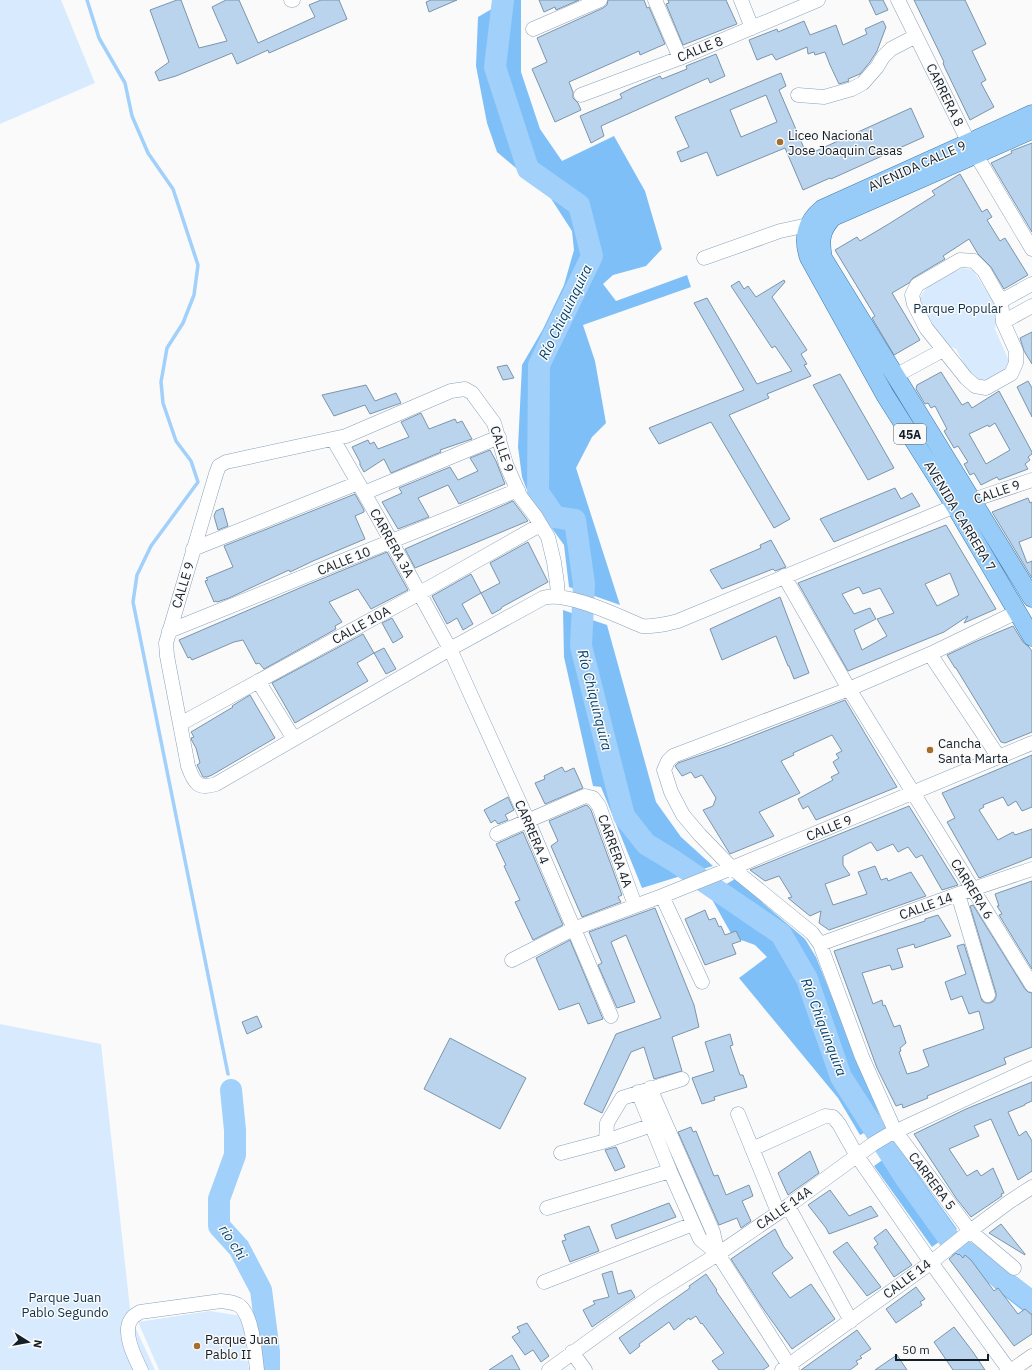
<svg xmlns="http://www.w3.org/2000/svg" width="1032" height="1370" font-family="'IBM Plex Sans',sans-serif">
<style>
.green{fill:#d8ebfe}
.forest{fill:#7fbff7}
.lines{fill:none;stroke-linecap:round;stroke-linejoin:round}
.stream{stroke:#a1d0fa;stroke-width:3.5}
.river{stroke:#a1d0fa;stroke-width:22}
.building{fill:#b9d4ec;stroke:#7b95ac;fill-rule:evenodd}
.minor-casing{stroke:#89a2ba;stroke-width:15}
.major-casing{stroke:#3c79ac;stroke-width:19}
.minor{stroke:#fff;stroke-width:14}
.major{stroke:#97ccf8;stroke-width:18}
.poi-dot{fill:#a66d2c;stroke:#fafafa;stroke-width:1.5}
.labels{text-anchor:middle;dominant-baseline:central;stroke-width:3;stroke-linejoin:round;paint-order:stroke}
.shield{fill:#fafafa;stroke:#596066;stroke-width:1}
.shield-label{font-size:12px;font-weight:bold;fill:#141e27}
.street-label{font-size:13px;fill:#141e27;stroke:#fafafa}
.poi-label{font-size:13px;fill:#141e27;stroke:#fafafa;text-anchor:start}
.park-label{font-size:13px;fill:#0f324d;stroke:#fafafa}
.water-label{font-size:14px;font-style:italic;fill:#00416d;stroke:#fafafa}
</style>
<rect width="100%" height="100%" fill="#fafafa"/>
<path class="green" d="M0 0H61L95 83 0 124Z
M963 268 973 270 994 303 997 315 995 329 1010 363 1008 373 983 386 974 383 956 349 949 346 930 326 919 301C925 282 946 276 963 268Z
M0 1024 101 1044 131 1318 155 1370H0Z
M210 1311 242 1316 249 1370H159L138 1322Z"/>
<path class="forest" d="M507 0H521V72L540 129 562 161 614 136 645 191 662 249 646 266 613 275 603 284 616 301 687 275 691 287 583 325 595 361 606 423 592 437 576 468 620 605 569 587 564 545 530 498 522 477 518 447 522 365 543 329 564 285 574 250 572 231 550 197 497 152 487 123 476 66 478 17Z
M563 610 607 625 656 802 681 837 713 866 642 888 601 787 593 786 564 657Z
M735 879 805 939 816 957 883 1124 860 1135 838 1098 739 978 767 957 755 945 733 937 709 894Z
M899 1148 957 1229 932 1247 874 1166Z
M971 1243 1032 1289V1318L999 1292 958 1255Z"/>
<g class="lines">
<path class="stream" d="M87 0 99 38 125 83 132 116 148 153 173 189 198 265 194 295 183 323 167 348 161 382 163 403 176 441 191 461 198 482 151 546 137 575 133 602 228 1074"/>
<path class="river" d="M503 0 495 67 528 169 579 205 592 256 539 365 538 492 555 517 575 520 584 584 581 646 624 816 646 844 674 861 781 934 807 979 841 1077 905 1177 950 1240 1032 1302
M231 1090 235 1130V1155L219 1199V1226L239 1248 261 1290 269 1352V1370"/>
</g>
<path class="building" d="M177 0H181L199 48 227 41 212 7 226 0H239L258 43 315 17 309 5 321 0H339L347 19 269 53 268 50 237 64 232 53 176 76 159 81 155 72 169 62 150 10Z
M431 0H457L429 12 426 2Z
M539 0H579L556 10 555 7 544 12Z
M608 0H644L647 8 649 7 665 44 640 55 639 51 569 82 573 92V98L578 103 581 110 555 122 532 69 547 62 537 38 603 8 607 5Z
M668 0H726L737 24 683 45 666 4 669 3Z
M869 0H883L888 10 876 15Z
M914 0H965L986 44 972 51 986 80 981 83 994 107 970 120 945 68 943 63 944 62Z
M804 21 810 35 836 25 843 45 867 34 865 29 883 21 886 27 877 51 870 62 860 74 848 79 849 81 839 84 830 65 825 52 815 55 814 52 808 54 807 47 776 60 772 54 757 60 749 40 777 29 778 32Z
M716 54 725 76 710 83 708 78 601 126 604 136 591 143 580 116 622 98 620 94 632 88 660 76 662 79 687 69 686 66Z
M781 73 786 86 779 90 807 155 911 108 924 137 831 179 830 178 803 190 785 148 717 176 707 152 681 162 677 152 689 147 675 117ZM766 95 777 122 741 137 730 110Z
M1032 143V232L991 163 1012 153 1011 151Z
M960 174 982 212 987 209 992 217 987 220 1000 241 1005 238 1028 275 1004 289 991 267 978 254 969 239 943 256 945 259 913 278 909 283 892 293 920 340 894 355 872 318 875 316 835 250 857 237 860 241 887 225 935 195 932 191Z
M784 280 785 282 772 297 807 350 801 354 807 364 804 365 811 376 767 394 769 398 729 415 790 519 774 528 711 422 659 444 649 428 744 390 694 303 707 298 757 384 792 371 775 346 772 348 731 286 739 281 744 289 748 286 756 297Z
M1032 332V364L1024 351 1020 338Z
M507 365 514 378 503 380 497 367Z
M941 372 962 405 968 402 972 408 999 391 1032 452V454L1028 457 1030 460 1025 464 1028 469 999 480 997 477 981 485 974 473 970 475 964 464 968 462 958 446 954 448 944 431 947 429 935 406 931 408 928 403 925 404 916 389 917 385ZM995 423 1010 450 986 464 969 434 988 425 989 427Z
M840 374 894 468 868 480 813 385Z
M1028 381 1032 388V417L1017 387Z
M366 385 375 401 396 393 401 403 370 414 365 405 334 416 322 395Z
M421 413 429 429 455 419 457 423 462 421 472 439 440 450 441 452 391 473 384 459 364 472 360 465V462L352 447 368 440 370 444 374 442 378 449 409 437 401 422Z
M490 450 496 461 505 484 459 504 448 485 418 498 429 517 398 529 382 502 402 493 399 488 450 467 458 480 478 471 470 458Z
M895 488 901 499 912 493 920 506 834 542 820 519Z
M355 494 364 510V512L355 516 365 539 313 561 290 572 289 570 229 598 217 602 216 601 214 602 205 581 208 580 206 578 233 567 224 546Z
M1028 498 1030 503 1032 502V537L1019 542 1027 563 1032 561V578L992 512Z
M513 501 528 521 415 568 405 549Z
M223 508 228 526 218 530 214 516 216 511Z
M946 525 996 609 964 623 968 616 944 632 848 671 798 583ZM950 573 959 595 937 606 925 584ZM859 587 863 594 880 588 894 613 877 619 887 636 862 650 854 630 876 619 870 608 854 614 842 594Z
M771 540 786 567 775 571 773 569 722 589 710 570 761 548 760 545Z
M528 542 548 582 502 607 501 609 492 614 481 593 462 604 473 624 463 630 457 618 447 624 432 596 471 574 481 593 500 583 490 563Z
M387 552 408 590 371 609 358 589 329 602 342 622 335 626 336 629 264 669 259 663 256 664 243 640 234 642 192 660 190 657 188 658 179 640 302 587Z
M780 597 809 673 794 679 789 666H788L776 636 722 660 710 629Z
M392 618 403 637 393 643 382 623Z
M1013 626 1023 642 1029 647 1032 651V732L1005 743 1001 742 956 668H955L947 655 977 641Z
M363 634 374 653 357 663 368 681 295 723 272 683Z
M384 648 396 669 386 674 374 653Z
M250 695 275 738 212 775 207 777H203L197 765 200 763 196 748 192 741 191 738 194 737 191 732 233 707 232 706Z
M845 700 897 787 816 820 808 806 803 809 798 799 833 780 831 777 839 773 833 762 839 758 836 754 842 751 832 735 793 753 794 755 781 761 800 793 759 812 774 836 730 854 703 810 713 806 716 798 702 775 695 778 691 772 682 776 675 766 678 763 727 746Z
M1032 755V807L1022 811 1016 801 1008 806 1003 797 983 805 984 807 979 810 998 840 1013 832 1015 835 1032 829V857L979 878 947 822 955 818 942 793Z
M562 767 565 772 574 768 583 788 545 804 535 783 545 779 544 776Z
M508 797 514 810 505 815 508 820 498 824 495 820 491 823 484 810Z
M586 805 588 806 591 810 622 895 618 897 621 902 582 917 551 846 558 841 549 821Z
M909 806 958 885 942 890 922 855 916 858 908 847 898 852 893 844 877 851 871 842 843 856V865L850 875 825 884 833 905 867 894 858 872 875 866 881 880 887 878 888 881 911 872 926 896 829 930 819 923 821 911 810 916 788 898 792 897 779 876 765 881 750 870Z
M523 832 563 925 533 940 515 902 520 900 504 866 506 865 496 844Z
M1032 881V969L999 915 1002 914 997 906H999L995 894Z
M973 905 1025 989 1028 992 1032 993V1047L1004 1058 1006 1064 927 1096 928 1098 903 1108 902 1104 896 1106 877 1068 834 951 916 924 925 921V919L938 915 951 936 915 948 914 944 897 949 903 967 892 970 890 965 862 973 873 1004 882 1000 883 1006 885 1005 894 1027 900 1025 906 1043 900 1048 901 1051 899 1052 907 1074 918 1071 929 1066 923 1050 984 1029 979 1011 969 1014 962 996 951 1000 945 982 966 974 957 946 964 944 982 1001 986 1003H990L994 1001 996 997V993L970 906Z
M655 908 694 1005 699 1027 672 1037 682 1071 654 1079 644 1047 631 1052 602 1113 584 1104 616 1034 661 1018 626 935 611 942 635 1002 617 1008 598 965 602 963 589 932Z
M705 910 709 920 715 918 719 927 721 926 725 935 736 931 741 941 732 944 736 954 705 965 685 919Z
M570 940 603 1019 588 1024 579 1003 559 1010 536 958Z
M257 1016 262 1027 247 1034 242 1022Z
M730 1034 733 1045 730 1046 740 1075H743L747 1087 714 1097 715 1100 702 1104 692 1078 714 1071 705 1042Z
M450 1038 526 1078 500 1129 424 1089Z
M1032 1082V1101L1025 1104V1105L1008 1112 1019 1136 1026 1131 1032 1141V1171L1018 1180 991 1119 974 1126 979 1136 949 1149 967 1176 977 1170 981 1176 993 1168 1004 1193 1001 1194 1002 1196 971 1217 956 1198 914 1134 966 1109Z
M691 1127 693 1132 696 1131 714 1176 718 1175 726 1195 749 1185 753 1196 742 1201 751 1221 741 1228 737 1218 719 1225 678 1132Z
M616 1147 625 1167 615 1171 605 1150Z
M810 1151 819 1173 788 1195 778 1173Z
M830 1190 849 1216 871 1206 878 1216 829 1234 826 1228 808 1205Z
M669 1203 676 1217 616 1239 611 1225Z
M1001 1224 1025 1254V1255L989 1233Z
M589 1226 599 1251 570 1262 562 1241 566 1240 564 1235Z
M775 1229 784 1247 793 1258 772 1273 790 1298 811 1284 835 1319 792 1349 762 1307 731 1259Z
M886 1229 912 1265 894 1277 874 1247 878 1244 874 1238Z
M847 1242 881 1287 867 1296 833 1252Z
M956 1253 958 1255 959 1254 963 1258 965 1255 971 1260 994 1291 998 1288 1018 1314 1025 1309 1032 1315V1334L1014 1346 949 1259Z
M612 1271 618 1294 631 1290 635 1297 592 1327 583 1310 595 1304 593 1301 609 1297 602 1274Z
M706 1274 717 1290 716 1291 769 1366 763 1370H719L712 1361 724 1353 702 1323 701 1324 696 1316 690 1320 689 1318 674 1330 669 1322 639 1344 640 1346 630 1354 619 1338 690 1288 689 1286Z
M916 1287 925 1299 920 1302 922 1305 896 1323 886 1309Z
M527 1323 549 1356 541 1362 533 1350 525 1355 512 1337 520 1332 517 1327Z
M954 1327 973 1352 985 1370H953L934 1342Z
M857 1330 871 1349 860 1356 862 1358 856 1361 858 1364 850 1370H801Z
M512 1355 520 1370H489Z
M897 1355 907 1370H875L888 1361Z"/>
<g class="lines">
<g class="minor-casing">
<path id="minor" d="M291 0H293
M655 0 680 58
M741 0 752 28
M898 0 969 143 1032 249
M533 29 600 0
M581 95 680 58 818 0
M798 95 824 97 852 89 863 83 877 67 883 57 891 49 916 36
M704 258 780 231 808 225
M960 260 974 261 984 271 1001 301 1003 322 1016 351V363L1011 374 986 388 975 386 966 378 926 328 914 304 912 295 917 285Z
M1001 301 1032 284
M1003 322 1032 306
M895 376 943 350
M333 439 379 519 450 649 528 821 611 1016
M364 493 499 437
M193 549 358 483
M784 576 849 689 1032 985
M558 596 557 583 554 562 548 537 536 517 520 496 506 464 494 423 472 393 465 389 451 391 346 436 226 462 219 466 216 474 166 643 167 656 188 766C194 783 198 790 216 784L450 649 543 598C567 591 618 616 642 626 655 627 666 624 678 621L955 506 1032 480
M169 631 518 490
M930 654 998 756
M258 681 294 739
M180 724 420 593 540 525
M497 834 585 796 593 798 599 806 635 905
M958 894 988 995
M662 896 702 982
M820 944 958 894 1032 869
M512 960 573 929 662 896 732 868 1032 743
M650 1088 713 1232 718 1254 792 1370
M638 1092 670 1171 700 1239 718 1254
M738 1114 778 1212
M606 1141 607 1123 622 1098 682 1079
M752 1149 825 1116 833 1117 839 1124 857 1156 930 1261 1009 1370
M561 1153 606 1141 652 1125
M788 1206 851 1321
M547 1208 670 1171
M1014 1268 970 1231 895 1131 862 1057 820 944 812 933 732 868 700 835 683 815 671 792 664 770 668 761 673 756 849 689 930 654 1017 612
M544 1282 693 1224
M572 1352 585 1370
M141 1370C135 1358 121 1331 132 1318 133 1316 137 1314 140 1312L221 1301C228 1302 236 1302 241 1307 253 1319 255 1354 257 1370
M549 1370 654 1294 718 1254 788 1206 873 1144 888 1135 1032 1068
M782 1370 929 1264 970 1231 1009 1202 1032 1187
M1012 1370 1032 1356"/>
</g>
<g class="major-casing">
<path id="major" d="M1032 114 822 209C806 222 802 239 809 258L885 395 955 506 1032 637
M1032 130 833 217C820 231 820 241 823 258 892 372 963 484 1032 598"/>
</g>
<use href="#minor" class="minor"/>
<use href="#major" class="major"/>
</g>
<g class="poi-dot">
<circle cx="780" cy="142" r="4"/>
<circle cx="930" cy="750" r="4"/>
<circle cx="197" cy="1346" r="4"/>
</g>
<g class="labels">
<rect class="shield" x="894" y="424" width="32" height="20" rx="3"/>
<g class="shield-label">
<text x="910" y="434">45A</text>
</g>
<g class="street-label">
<text transform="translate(700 49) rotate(-22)">CALLE 8</text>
<text transform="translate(945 95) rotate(64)">CARRERA 8</text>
<text transform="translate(917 166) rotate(-24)">AVENIDA CALLE 9</text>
<text transform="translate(502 449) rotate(71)">CALLE 9</text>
<text transform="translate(997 492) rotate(-19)">CALLE 9</text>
<text transform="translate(960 516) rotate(59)">AVENIDA CARRERA 7</text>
<text transform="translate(392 543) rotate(61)">CARRERA 3A</text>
<text transform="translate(344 561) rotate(-22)">CALLE 10</text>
<text transform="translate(183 585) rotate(-73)">CALLE 9</text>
<text transform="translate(361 625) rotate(-29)">CALLE 10A</text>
<text transform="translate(829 828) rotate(-22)">CALLE 9</text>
<text transform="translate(532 832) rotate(67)">CARRERA 4</text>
<text transform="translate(615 851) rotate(70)">CARRERA 4A</text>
<text transform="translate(972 889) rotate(58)">CARRERA 6</text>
<text transform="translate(926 906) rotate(-20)">CALLE 14</text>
<text transform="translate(932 1181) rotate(53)">CARRERA 5</text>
<text transform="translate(784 1208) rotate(-35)">CALLE 14A</text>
<text transform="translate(907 1279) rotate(-37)">CALLE 14</text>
</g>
<g class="poi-label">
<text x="788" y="135">Liceo Nacional<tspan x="788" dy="15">Jose Joaquin Casas</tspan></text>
<text x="938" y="743">Cancha<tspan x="938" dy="15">Santa Marta</tspan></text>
<text x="205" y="1339">Parque Juan<tspan x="205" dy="15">Pablo II</tspan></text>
</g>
<g class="park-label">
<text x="958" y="308">Parque Popular</text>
<text x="65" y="1297">Parque Juan<tspan x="65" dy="15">Pablo Segundo</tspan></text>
</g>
<g class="water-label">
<text transform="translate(565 312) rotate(-64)">Río Chiquinquira</text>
<text transform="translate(595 700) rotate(76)">Río Chiquinquira</text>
<text transform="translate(824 1027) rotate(69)">Río Chiquinquira</text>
<text transform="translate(233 1242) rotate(57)">rio chi</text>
</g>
</g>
<g transform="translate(28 1342) rotate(101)" stroke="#fafafa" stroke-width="3" paint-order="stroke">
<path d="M0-3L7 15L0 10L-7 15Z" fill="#141e27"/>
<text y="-6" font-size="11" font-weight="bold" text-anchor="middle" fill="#141e27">N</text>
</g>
<path d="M896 1354v6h92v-6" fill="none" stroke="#141e27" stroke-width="2"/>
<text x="902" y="1354" font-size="12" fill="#141e27" stroke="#fafafa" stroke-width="3" paint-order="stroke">50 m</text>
</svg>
